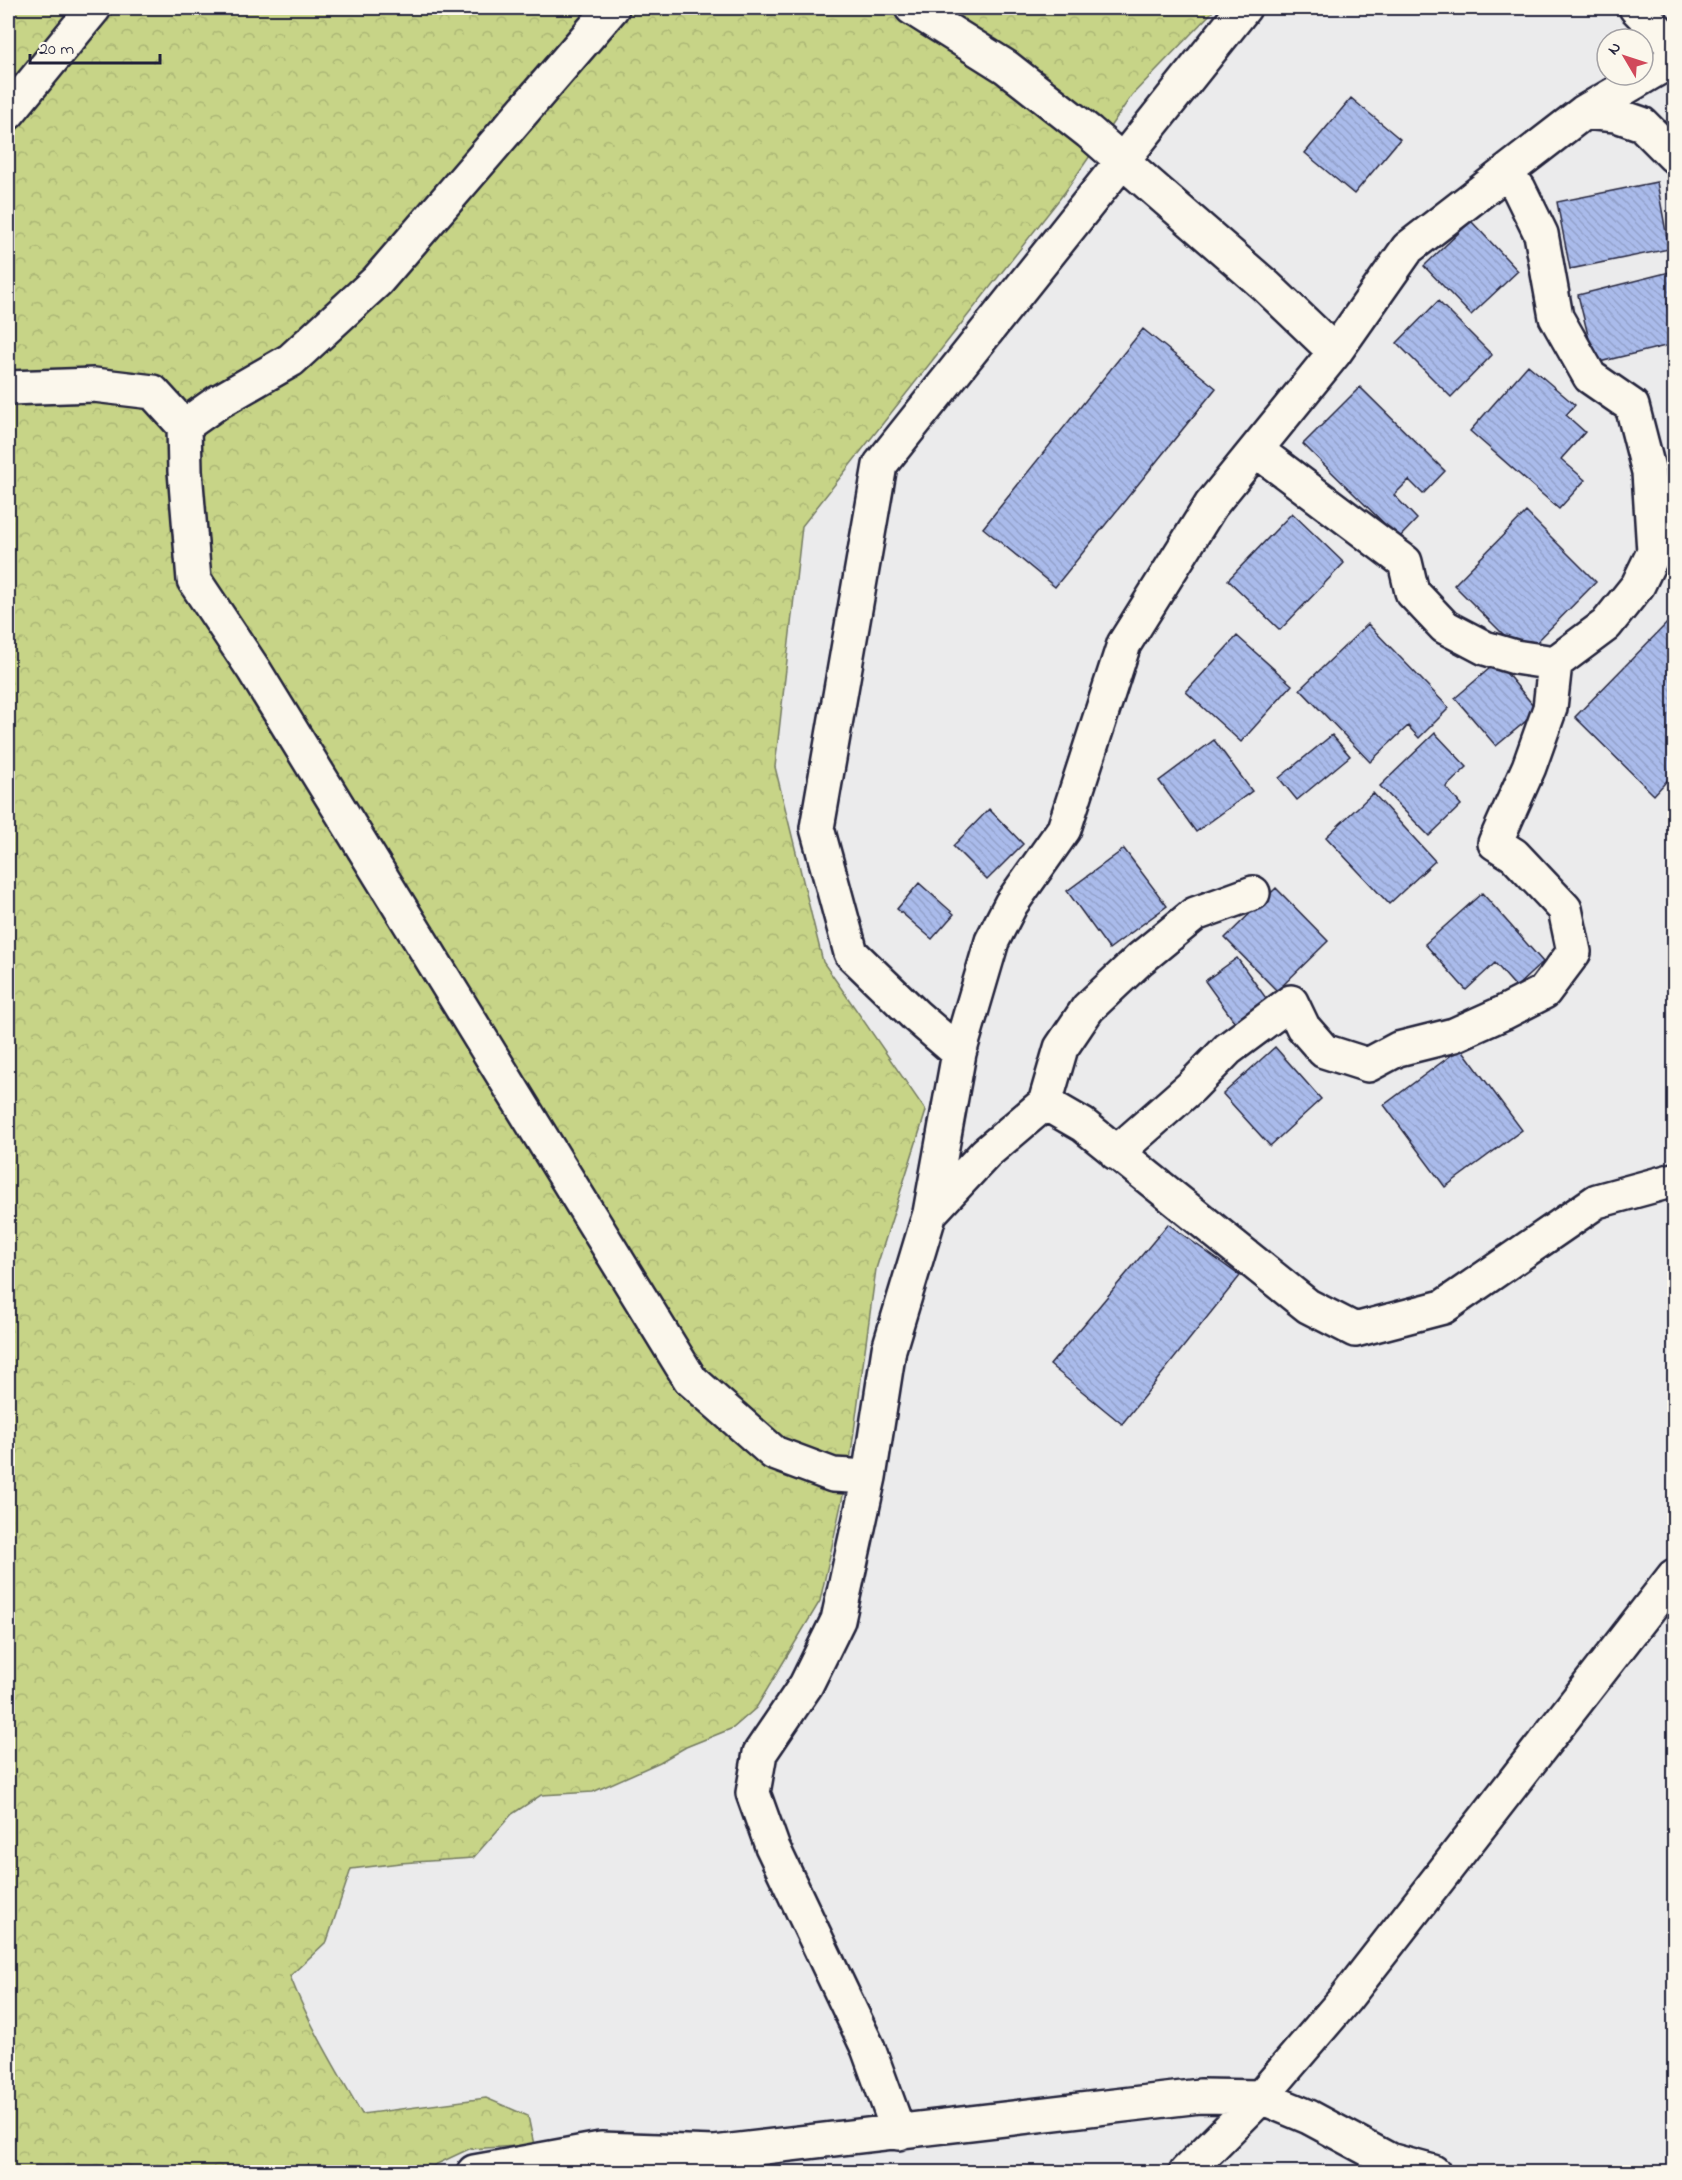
<svg xmlns="http://www.w3.org/2000/svg" width="1682" height="2180" font-family="'Indie Flower',sans-serif">
<style>
.forest{fill:url(#forest-crowns);stroke:#747b61;stroke-width:1.5}
.building{fill:url(#building-back-hatch);stroke:#22223b;stroke-width:1.5}
.lines{fill:none;stroke-linecap:round;stroke-linejoin:round}
.minor-casing{stroke:#22223b;stroke-width:38}
.minor{stroke:#fbf7ec;stroke-width:33}
</style>
<defs>
<pattern id="forest-crowns" width="20" height="18" patternUnits="userSpaceOnUse" patternTransform="scale(1.5)"><rect width="20" height="18" fill="#c7d487"/><path d="M2 6a3 3 0 1 1 6 0M12 15a3 3 0 1 1 6 0" fill="none" stroke="#abb675"/></pattern>
<pattern id="building-back-hatch" width="6" height="6" patternUnits="userSpaceOnUse" patternTransform="scale(1.5)"><rect width="6" height="6" fill="#aabbeb"/><path d="M-1 5l2 2M0 0l6 6M5-1l2 2" fill="none" stroke="#92a0ca"/></pattern>
</defs>
<rect width="100%" height="100%" fill="#ebebec"/>
<filter id="ink" filterUnits="userSpaceOnUse"><feTurbulence type="fractalNoise" baseFrequency=".0167" numOctaves="2"/><feDisplacementMap in="SourceGraphic" scale="12" xChannelSelector="R" yChannelSelector="G"/><feConvolveMatrix kernelMatrix="1 2 1 2 8 2 1 2 1" color-interpolation-filters="sRGB"/></filter>
<g filter="url(#ink)">
<path class="forest" d="M8 8H1216L1132 95 1065 192 802 526 775 767 823 962 926 1111 876 1269 849 1468 820 1601 756 1708 733 1728 686 1747 660 1762 593 1792 541 1795 512 1814 473 1858 400 1863 351 1869 327 1941 290 1976C309 2025 336 2069 362 2114L486 2098 528 2116 534 2145 469 2149 420 2172H8Z"/>
<path class="building" d="M1351 98 1400 139 1354 194 1305 153Z
M1657 182 1669 249 1570 269 1557 202Z
M1471 221 1518 271 1471 315 1424 266Z
M1674 271V302L1667 304 1674 344 1595 363 1578 295Z
M1438 301 1492 355 1451 397 1397 343Z
M1143 329 1216 388 1055 587 983 528Z
M1528 365 1575 405 1566 415 1585 432 1561 459 1585 480 1559 509 1470 431Z
M1360 387 1445 471 1423 494 1409 480 1394 495 1417 519 1399 538 1303 444Z
M1526 512 1596 582 1524 655 1454 585Z
M1292 513 1344 563 1280 630 1228 580Z
M1674 616V773L1654 795 1575 717Z
M1368 624 1449 708 1419 738 1408 726 1370 762 1300 689Z
M1237 636 1292 685 1241 742 1186 692Z
M1497 662 1538 711 1496 746 1455 698Z
M1435 733 1467 767 1446 787 1461 805 1429 836 1380 786Z
M1332 735 1350 756 1297 800 1279 778Z
M1214 740 1252 791 1196 832 1159 781Z
M1373 793 1435 861 1389 904 1326 837Z
M989 809 1023 844 987 880 953 846Z
M1124 849 1167 906 1109 949 1067 891Z
M919 883 954 914 932 939 897 909Z
M1276 888 1328 941 1277 991 1225 938Z
M1482 893 1543 962 1516 987 1495 963 1466 990 1425 944Z
M1237 958 1271 1005 1239 1028 1205 981Z
M1275 1047 1321 1099 1270 1146 1223 1094Z
M1461 1048 1522 1130 1445 1187 1384 1105Z
M1168 1224 1240 1276 1122 1424 1050 1365Z"/>
<g class="lines">
<g class="minor-casing">
<path id="minor" d="M912 8 1006 67 1089 132 1266 286 1335 352
M1636 8 1674 47
M1584 112 1616 115 1642 124 1674 156
M8 113 94 8
M8 388 94 385 153 392 184 426 185 471 194 580 254 670 690 1379 774 1453 833 1475 869 1477
M184 426 218 402 291 360 377 281 612 8
M1256 450 1405 562 1412 592 1445 627 1485 648 1515 657 1555 663 1606 625 1638 585 1654 552 1649 472 1632 406 1590 377 1556 317 1541 234 1519 189 1507 172
M959 1053 916 1016 851 953 817 828 880 465 1244 8
M1045 1103 1061 1048 1088 1008 1140 959 1195 914 1253 893
M1116 1153 1191 1087 1228 1049 1291 1002 1303 1027 1324 1051 1368 1065 1398 1049 1454 1035 1503 1013 1544 992 1574 952 1565 909 1514 855 1495 843 1529 767 1550 708 1555 663
M930 1213 986 1153 1045 1103 1083 1125 1308 1306 1355 1330 1443 1307 1597 1201 1674 1180
M899 2133 868 2048 772 1846 753 1793 760 1753 806 1685 838 1620 869 1477 889 1349 930 1213 959 1053 992 941 1011 904 1064 829 1124 644 1211 505 1335 352 1408 248 1584 112 1674 59
M474 2172 601 2149 714 2153 1200 2096 1261 2097 1309 2117 1389 2160 1433 2172
M1186 2172 1261 2097 1345 1999 1674 1576"/>
</g>
<use href="#minor" class="minor"/>
</g>
</g>
<rect width="1682" height="2180" fill="none" stroke="#fbf7ec" stroke-width="30"/>
<rect x="15" y="15" width="1652" height="2150" fill="none" stroke="#22223b" stroke-width="2" filter="url(#ink)"/>
<g transform="translate(1625 57) rotate(309)"><circle r="28" fill="#fbf7ec" stroke="#a4a2a5" stroke-width="1.5"/>
<path d="M0-4.5L10 22L0 15L-10 22Z" fill="#d1495b"/>
<text y="-9" font-size="16" font-weight="bold" text-anchor="middle" fill="#22223b">N</text>
</g>
<path d="M30 54v9h130v-9" fill="none" stroke="#22223b" stroke-width="3"/>
<text x="39" y="54" font-size="18" fill="#22223b" stroke="#fbf7ec" stroke-width="4.5" paint-order="stroke">20 m</text>
</svg>
